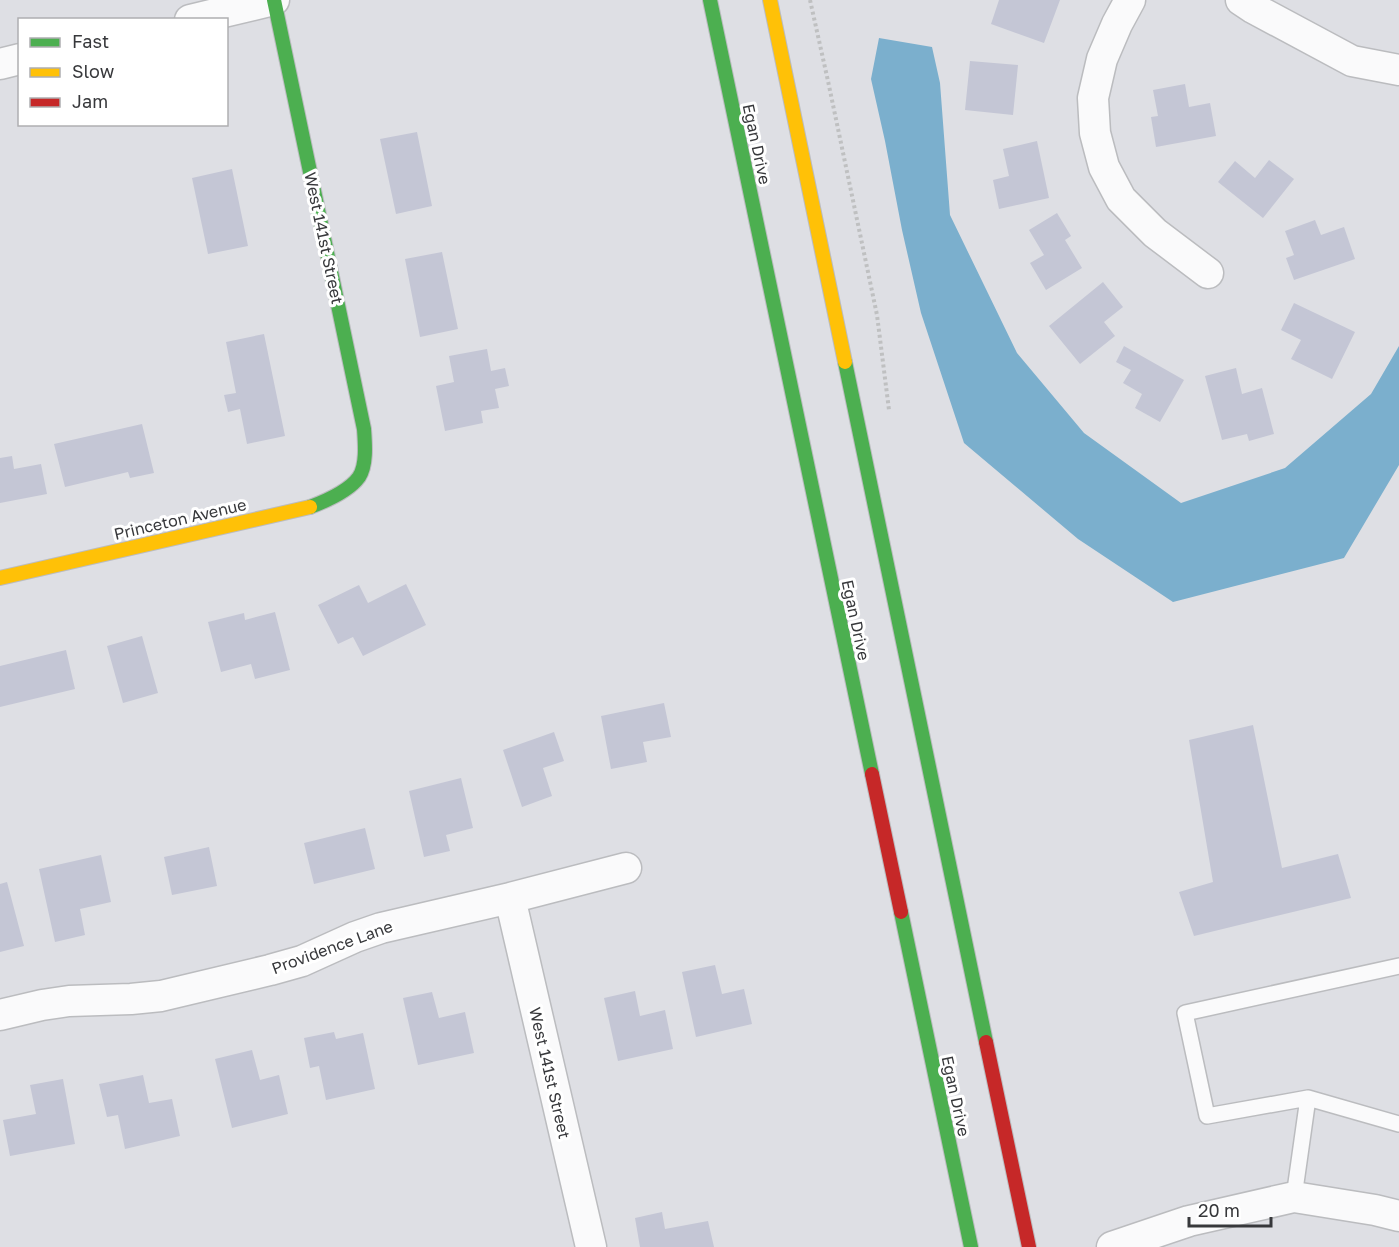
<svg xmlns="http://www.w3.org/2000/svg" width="1399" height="1247" font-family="'Golos Text',sans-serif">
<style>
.water{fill:#7bafcd}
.building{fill:#c4c6d5}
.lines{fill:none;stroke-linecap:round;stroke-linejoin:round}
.lane-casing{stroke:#bbbcbf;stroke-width:18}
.street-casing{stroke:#bbbcbf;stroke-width:33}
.fast-casing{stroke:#bbbcbf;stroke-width:16}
.slow-casing{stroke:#bbbcbf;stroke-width:16}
.jam-casing{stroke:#bbbcbf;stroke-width:16}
.path{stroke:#bfc0c1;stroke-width:4;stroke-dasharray:3 3;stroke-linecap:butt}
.lane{stroke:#fafafb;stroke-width:15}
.street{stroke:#fafafb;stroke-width:30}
.fast{stroke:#4caf50;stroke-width:14}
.slow{stroke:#ffc107;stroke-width:14}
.jam{stroke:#c62828;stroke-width:14}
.labels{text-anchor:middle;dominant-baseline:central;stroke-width:6;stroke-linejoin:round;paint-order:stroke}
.street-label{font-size:16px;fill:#37383b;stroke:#fff}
</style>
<rect width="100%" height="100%" fill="#dedfe4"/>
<path class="water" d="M879 38 932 47 940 83 950 215 1017 353 1084 433 1181 503 1285 468 1371 394 1399 346V465L1344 558 1173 602 1078 539 964 443 921 313 902 230 885 141 871 79Z"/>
<path class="building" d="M999 0H1060L1044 43 991 24Z
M970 61 1018 65 1013 115 965 110Z
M1185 84 1189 107 1210 103 1216 136 1156 147 1151 117 1158 116 1153 90Z
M417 132 432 206 396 214 380 139Z
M1037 141 1049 198 999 209 993 180 1009 176 1003 149Z
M1269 160 1294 179 1263 218 1218 182 1235 161 1255 178Z
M232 169 248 246 208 254 192 178Z
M1057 213 1071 236 1065 240 1082 268 1046 290 1030 263 1044 255 1029 230Z
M1315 220 1321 235 1344 227 1355 259 1294 280 1286 258 1294 255 1285 231Z
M442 252 458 329 420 337 405 259Z
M1103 282 1123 307 1104 322 1115 336 1080 364 1049 326Z
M1294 303 1355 332 1332 379 1291 359 1301 340 1281 330Z
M264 334 285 436 247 444 240 409 228 412 224 395 236 393 226 342Z
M1124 346 1184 380 1160 422 1135 408 1142 394 1123 383 1131 370 1116 362Z
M487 349 491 371 505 368 509 386 495 389 499 408 481 411 483 423 445 431 436 386 454 382 449 356Z
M1236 368 1242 394 1262 388 1274 434 1249 441 1247 434 1222 440 1205 376Z
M142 424 154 473 130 478 128 472 65 487 54 444Z
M12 456 14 469 41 464 47 494 0 503V458Z
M406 584 426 625 363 656 353 637 338 644 318 605 359 585 368 603Z
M275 612 290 670 255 679 251 664 221 672 208 622 244 613 245 620Z
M142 636 158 693 123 703 107 646Z
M66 650 75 689 0 707V666Z
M664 703 671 737 643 742 647 762 611 769 601 716Z
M1253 725 1282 868 1338 854 1351 898 1194 936 1179 892 1213 882 1189 740Z
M554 732 564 761 543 768 552 796 522 807 503 750Z
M461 778 473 828 446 835 450 851 424 857 409 791Z
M365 828 375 869 314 884 304 843Z
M209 847 217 886 172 895 164 857Z
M101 855 111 902 80 909 85 935 55 942 39 869Z
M7 882 24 946 0 952V884Z
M715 965 722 994 744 989 752 1024 696 1037 682 972Z
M635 991 640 1016 665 1010 673 1049 618 1061 604 998Z
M432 992 439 1018 465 1012 474 1053 418 1065 403 998Z
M334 1032 336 1039 363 1033 375 1089 326 1100 319 1066 310 1068 304 1038Z
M252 1050 260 1080 279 1075 288 1114 232 1128 215 1059Z
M143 1075 149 1103 172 1099 180 1136 125 1149 118 1115 107 1117 99 1084Z
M63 1079 75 1144 10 1156 3 1120 36 1114 30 1085Z
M662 1212 665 1229 708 1221 714 1247H640L635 1218Z"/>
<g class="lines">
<g class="lane-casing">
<path id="lane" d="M1399 966 1185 1013 1207 1116 1308 1098 1399 1124
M1294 1197 1308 1098"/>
</g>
<g class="street-casing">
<path id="street" d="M1130 0 1117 24 1102 59 1093 98 1095 133 1104 167 1121 199 1155 233 1208 273
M1241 0 1253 8 1352 61 1399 70
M190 20 274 0
M0 64 20 59
M510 898 591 1247
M0 1015 42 1005 69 1001 131 999 161 996 270 970 302 961 355 937 381 928 510 898 626 868
M1112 1247 1189 1221 1294 1197 1375 1210 1399 1216"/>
</g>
<g class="fast-casing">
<path id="fast" d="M274 0 364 429C365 443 367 465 359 477 349 491 326 501 310 507
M710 0 872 774
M845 362 986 1042
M901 912 971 1247"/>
</g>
<g class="slow-casing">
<path id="slow" d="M770 0 845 362
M0 578 310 507"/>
</g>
<g class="jam-casing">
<path id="jam" d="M872 774 901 912
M986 1042 1029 1247"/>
</g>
<path class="path" d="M810 0 828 81 877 315 889 410"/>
<use href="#lane" class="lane"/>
<use href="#street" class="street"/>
<use href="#fast" class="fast"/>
<use href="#slow" class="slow"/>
<use href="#jam" class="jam"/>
</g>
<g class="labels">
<g class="street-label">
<text transform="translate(757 144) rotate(78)">Egan Drive</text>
<text transform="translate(324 238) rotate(78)">West 141st Street</text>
<text transform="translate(180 519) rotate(-13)">Princeton Avenue</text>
<text transform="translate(856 620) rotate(78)">Egan Drive</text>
<text transform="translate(332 947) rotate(-20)">Providence Lane</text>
<text transform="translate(550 1073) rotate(77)">West 141st Street</text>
<text transform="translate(956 1096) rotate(78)">Egan Drive</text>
</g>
</g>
<rect x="18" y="18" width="210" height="108" fill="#ffffff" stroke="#afafb1" stroke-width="1.5"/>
<rect x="30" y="38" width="30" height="9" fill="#4caf50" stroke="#afafb1" stroke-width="1.5"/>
<text x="72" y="48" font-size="18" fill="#37383b">Fast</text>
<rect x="30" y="68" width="30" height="9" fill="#ffc107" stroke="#afafb1" stroke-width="1.5"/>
<text x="72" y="78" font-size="18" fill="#37383b">Slow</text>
<rect x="30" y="98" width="30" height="9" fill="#c62828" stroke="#afafb1" stroke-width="1.5"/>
<text x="72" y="108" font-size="18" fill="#37383b">Jam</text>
<path d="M1189 1217v9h82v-9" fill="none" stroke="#37383b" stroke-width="3"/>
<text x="1198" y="1217" font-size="18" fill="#37383b" stroke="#ffffff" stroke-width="4.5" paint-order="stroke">20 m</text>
</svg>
